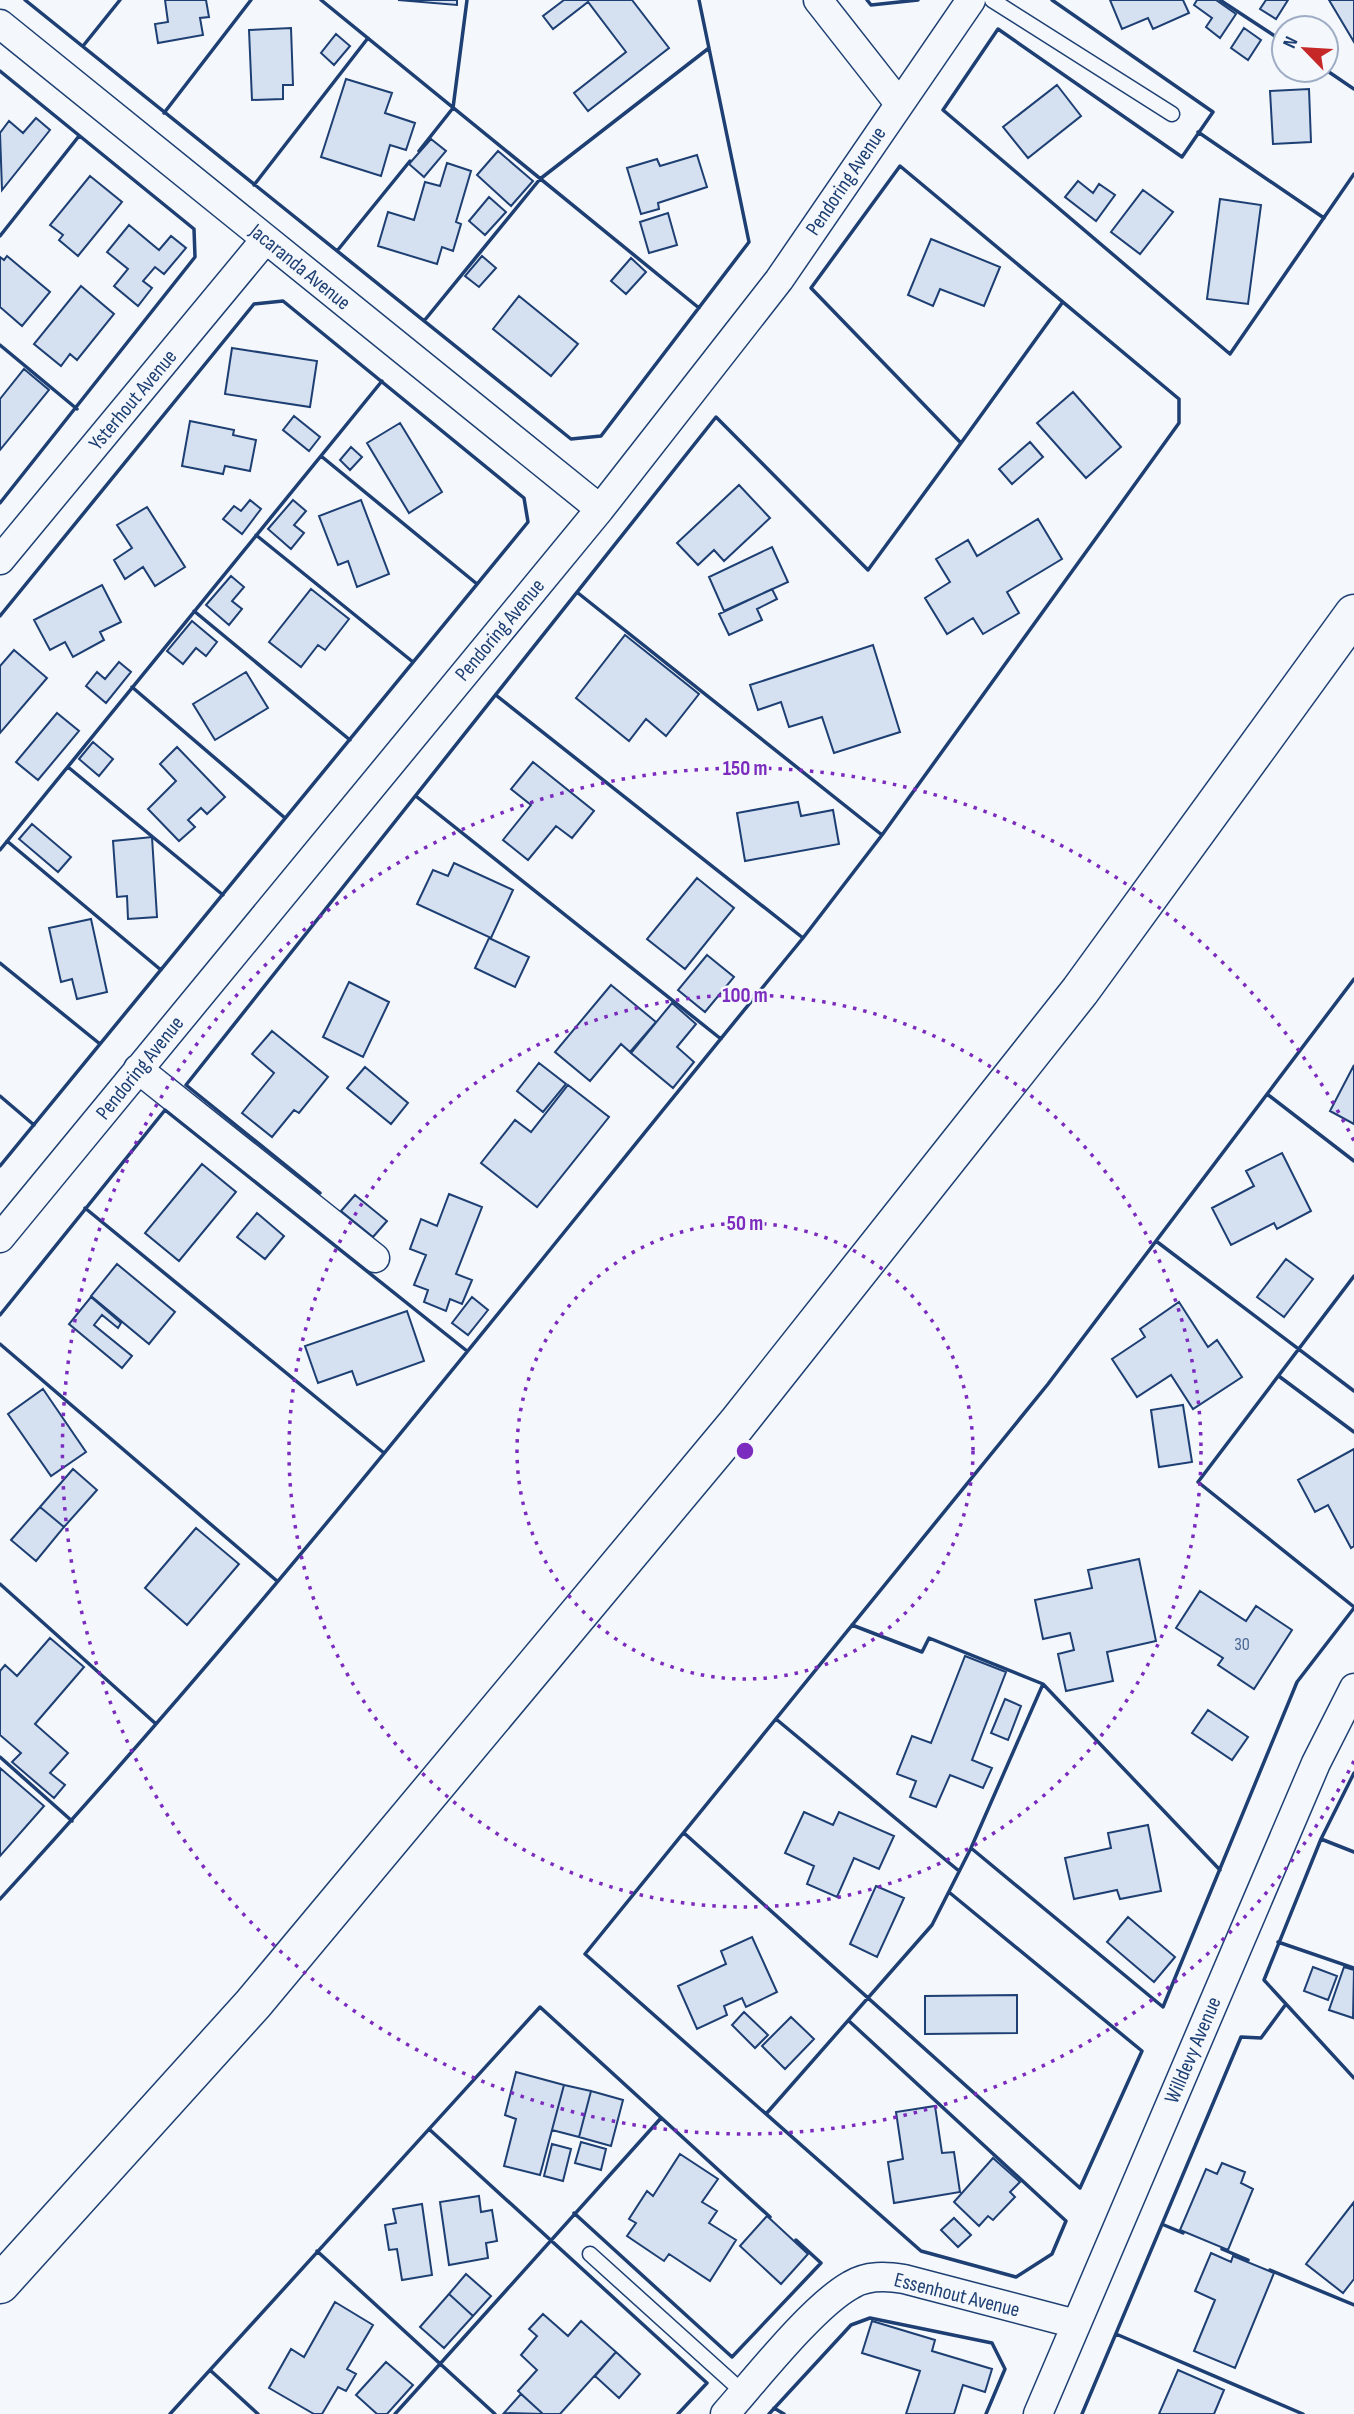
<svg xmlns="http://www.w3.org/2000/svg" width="1354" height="2414" font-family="'Sofia Sans Condensed',sans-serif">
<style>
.building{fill:#d5e0f0;stroke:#1d3f73;stroke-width:2}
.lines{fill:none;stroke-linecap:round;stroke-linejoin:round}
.lane-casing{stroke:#1d3f73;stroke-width:17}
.street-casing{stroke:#1d3f73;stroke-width:31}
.highway-casing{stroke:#1d3f73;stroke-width:41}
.lane{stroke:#f4f7fb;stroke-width:14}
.street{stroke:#f4f7fb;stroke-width:28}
.highway{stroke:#f4f7fb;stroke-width:38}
.wall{stroke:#1d3f73;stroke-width:3.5}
.ring{fill:none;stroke:#7b2cbf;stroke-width:3.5;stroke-dasharray:3.5 7}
.labels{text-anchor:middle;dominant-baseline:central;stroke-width:5;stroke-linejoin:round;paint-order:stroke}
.number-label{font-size:18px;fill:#4b6792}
.street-label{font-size:21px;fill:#1d3f73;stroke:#f4f7fb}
.centre{fill:#7b2cbf;stroke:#f4f7fb;stroke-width:3.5}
.ring-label{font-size:21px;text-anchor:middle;font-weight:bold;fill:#7b2cbf;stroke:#f4f7fb;stroke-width:5;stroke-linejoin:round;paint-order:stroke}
</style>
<rect width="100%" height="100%" fill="#f4f7fb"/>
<path class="building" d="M165 0H206L209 17 200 18 203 35 158 43 155 24 168 22Z
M398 0H457V5Z
M564 0H632L669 48 588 111 574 93 626 52 588 2 553 29 543 16Z
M1110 0H1183L1189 13 1153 29 1148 18 1122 29Z
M1197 0H1216L1236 14 1220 38 1206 27 1212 18 1194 5Z
M1266 0H1288L1276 19 1260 9Z
M1329 0H1354V42Z
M291 28 293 85H283V99L252 100 249 30Z
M1244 28 1261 40 1248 60 1231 48Z
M336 34 350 46 334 65 321 53Z
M346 79 392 93 385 113 415 123 406 150 390 145 381 176 321 157Z
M1057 85 1081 116 1028 158 1003 127Z
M1309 89 1311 142 1273 144 1270 91Z
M36 118 50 130 2 190 0 133 9 121 23 133Z
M431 139 446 151 424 177 409 164Z
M498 151 533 181 511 206 477 175Z
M697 155 707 187 658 203 659 209 641 214 627 168 657 159 660 166Z
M447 163 471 171 456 222 461 224 453 251 442 247 437 264 378 246 388 212 414 220 425 182 440 186Z
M90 176 122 202 78 256 59 240 63 235 50 225Z
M1078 181 1093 193 1099 184 1115 195 1096 221 1065 197Z
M1143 190 1173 212 1140 254 1111 232Z
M489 197 506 212 485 235 469 221Z
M1220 199 1261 205 1248 304 1207 299Z
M668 213 677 245 649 253 640 222Z
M129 225 159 250 171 236 186 248 164 274 155 267 143 281 152 288 138 306 114 286 128 269 107 252Z
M931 239 1000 267 984 306 940 289 933 306 908 295Z
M7 256 50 292 22 326 0 307V257L4 260Z
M482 256 496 268 479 287 465 276Z
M631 258 646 272 626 294 611 281Z
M81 286 114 314 77 360 70 354 61 366 34 344Z
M519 296 578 344 551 376 493 329Z
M232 348 317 361 310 407 225 394Z
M24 369 49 390 0 450V399Z
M1073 392 1121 447 1086 478 1037 423Z
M294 416 320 437 309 451 283 430Z
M190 421 234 430 233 435 256 440 250 471 225 466 223 474 182 466Z
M400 423 442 492 409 513 367 443Z
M1030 442 1043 457 1012 484 999 469Z
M351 447 362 457 350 470 340 460Z
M739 485 770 518 724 561 714 550 698 565 677 543Z
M250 500 261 509 242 534 223 519 234 506 241 511Z
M293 500 306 511 294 525 304 533 291 549 268 529Z
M361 500 389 574 357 587 348 561 338 565 319 516Z
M147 507 185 567 155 586 143 567 125 579 114 560 132 548 117 525Z
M1038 519 1062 559 1007 592 1019 613 983 634 973 618 947 634 925 598 950 582 936 559 968 540 977 556Z
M772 547 788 582 724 611 709 577Z
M231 576 244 587 232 601 242 609 229 625 206 605Z
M102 585 121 622 100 632 104 640 73 657 65 642 50 650 34 620Z
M311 589 349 619 325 650 318 645 301 667 269 642Z
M772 589 777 599 757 609 762 620 729 635 719 614Z
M192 621 217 642 206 656 196 648 183 664 167 651Z
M625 635 699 694 666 736 646 719 629 741 576 698Z
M873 645 900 732 834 753 822 717 789 727 781 702 758 710 750 685Z
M14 650 47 678 0 733V666Z
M119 662 131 672 106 703 86 686 97 672 105 679Z
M246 672 268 708 215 740 193 704Z
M57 713 79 731 38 780 16 762Z
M93 742 113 759 99 776 79 759Z
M177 747 225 797 207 814 201 808 188 820 195 827 179 841 148 809 176 781 160 764Z
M533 762 594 811 572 838 556 826 528 860 503 840 531 805 511 789Z
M798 802 801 816 833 810 839 844 745 861 737 813Z
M32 824 71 857 58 872 19 839Z
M152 837 157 917 128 919 127 896 117 897 113 841Z
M454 863 513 890 491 938 417 904 433 870 448 876Z
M697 878 734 908 685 969 647 939Z
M91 919 107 992 77 999 72 979 61 982 49 928Z
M489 938 529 957 515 987 475 968Z
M707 955 734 977 705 1012 678 990Z
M349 982 389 1002 363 1057 323 1037Z
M611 985 656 1022 630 1052 621 1044 590 1081 555 1052Z
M672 1003 696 1024 677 1047 694 1062 673 1088 631 1053Z
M272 1031 328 1077 299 1113 294 1110 272 1137 242 1113 274 1073 252 1054Z
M539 1063 566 1084 543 1112 517 1091Z
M1354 1065V1124L1330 1111Z
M365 1067 408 1103 391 1124 347 1088Z
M568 1085 609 1117 537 1207 481 1163 515 1120 531 1132Z
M1282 1153 1311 1211 1277 1229 1274 1223 1231 1245 1212 1208 1254 1186 1246 1171Z
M202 1164 236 1192 179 1261 145 1233Z
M449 1194 482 1207 456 1274 472 1280 462 1304 450 1299 446 1311 424 1302 428 1290 414 1285 426 1255 410 1249 421 1219 437 1226Z
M355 1195 387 1221 373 1237 341 1211Z
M257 1213 284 1236 265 1259 237 1237Z
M1286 1259 1313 1279 1284 1317 1257 1297Z
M117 1264 175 1312 149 1344 91 1296Z
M91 1297 121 1323 118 1328 102 1315 94 1325 132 1356 122 1368 69 1324Z
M472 1297 488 1310 468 1335 452 1323Z
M1179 1302 1208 1347 1217 1340 1242 1377 1193 1409 1171 1375 1137 1397 1112 1359 1145 1337 1140 1329Z
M407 1311 424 1361 357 1385 352 1371 318 1383 305 1346Z
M43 1389 86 1452 51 1476 8 1414Z
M1183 1405 1192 1462 1159 1467 1151 1410Z
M1354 1449V1546L1351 1548 1328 1505 1315 1512 1298 1480Z
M73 1469 97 1490 64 1527 40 1507Z
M40 1507 64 1527 36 1561 11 1540Z
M196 1528 239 1564 187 1625 145 1588Z
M1139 1559 1156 1641 1107 1652 1113 1681 1066 1691 1058 1654 1074 1650 1070 1633 1043 1639 1035 1600 1092 1588 1088 1570Z
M1200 1591 1246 1621 1256 1606 1292 1630 1254 1689 1218 1665 1223 1658 1176 1628Z
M50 1638 84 1667 35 1724 68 1753 50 1773 65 1785 54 1798 12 1762 21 1753 0 1735V1671L5 1665 17 1676Z
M965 1656 1006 1672 972 1760 992 1768 983 1788 950 1775 936 1807 910 1797 916 1781 897 1774 912 1736 931 1743Z
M1005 1699 1021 1706 1008 1740 991 1733Z
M1208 1710 1248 1737 1232 1760 1192 1733Z
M0 1768 44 1806 0 1856Z
M804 1812 833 1825 839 1812 894 1836 879 1869 854 1858 837 1897 807 1884 814 1866 785 1853Z
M1148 1825 1161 1891 1120 1899 1117 1890 1074 1899 1065 1858 1111 1848 1108 1833Z
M876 1886 904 1898 877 1957 850 1944Z
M1128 1917 1175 1957 1154 1982 1107 1942Z
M752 1937 777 1992 746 2007 742 1998 724 2006 727 2015 697 2029 678 1986 726 1964 721 1951Z
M1313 1967 1337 1976 1328 2000 1304 1991Z
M1344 1967 1354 1970 1353 2018 1329 2010Z
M1017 1995V2033L925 2034V1996Z
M744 2012 768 2035 755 2048 732 2025Z
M791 2017 814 2039 785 2069 762 2046Z
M516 2072 564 2085 540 2175 504 2166 516 2119 505 2115Z
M564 2085 591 2091 579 2137 552 2130Z
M591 2091 623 2100 611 2146 579 2137Z
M935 2106 942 2153 954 2152 960 2192 894 2203 888 2162 903 2159 896 2112Z
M581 2142 606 2149 601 2170 575 2163Z
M552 2144 571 2149 563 2181 544 2176Z
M680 2154 718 2179 702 2202 717 2211 709 2223 736 2240 710 2281 669 2254 664 2261 627 2236 636 2223 629 2219 647 2191 653 2196Z
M993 2158 1020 2182 1010 2192 1015 2197 993 2220 988 2216 979 2226 954 2202Z
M1222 2163 1245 2172 1241 2183 1253 2189 1228 2250 1180 2230 1206 2169 1217 2174Z
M479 2196 481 2212 492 2210 497 2241 486 2243 488 2258 449 2265 440 2202Z
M1354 2202V2279L1343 2293 1306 2264Z
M422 2204 432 2275 402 2280 397 2249 389 2250 385 2225 396 2223 393 2209Z
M767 2216 808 2254 781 2284 740 2246Z
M954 2218 971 2235 958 2247 941 2230Z
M1211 2253 1231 2262 1233 2256 1274 2273 1235 2368 1194 2351 1215 2300 1195 2291Z
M466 2274 491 2296 473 2316 449 2294Z
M449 2294 473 2316 444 2348 420 2327Z
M335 2302 373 2325 347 2369 356 2374 346 2391 338 2387 322 2414H314L269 2388 291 2349 304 2357Z
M543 2314 568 2336 581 2321 616 2352 560 2414H543L518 2391 537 2370 521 2355 537 2336 529 2329Z
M872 2321 935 2340 932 2351 992 2369 985 2392 963 2385 954 2414H906L920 2371 862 2353Z
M616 2352 640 2374 619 2398 595 2376Z
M386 2362 413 2385 387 2414H377L356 2395Z
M1178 2370 1224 2390 1214 2414H1159Z
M521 2394 543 2414 504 2413Z"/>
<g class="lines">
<g class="lane-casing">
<path id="lane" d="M992 0 1172 114
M590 2254 744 2393"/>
</g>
<g class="street-casing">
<path id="street" d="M818 0 898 102
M0 24 600 509
M0 560 265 240
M138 1069 375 1258
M0 1238 600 509 779 280 971 0
M725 2414C756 2379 813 2306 851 2285 867 2275 886 2276 904 2279L1076 2324
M1038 2414 1316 1763 1354 1688"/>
</g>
<g class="highway-casing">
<path id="highway" d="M0 2284 253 2004 737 1424 1080 991 1354 614"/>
</g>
<use href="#lane" class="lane"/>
<use href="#street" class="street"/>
<use href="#highway" class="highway"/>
<path class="wall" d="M25 0 571 439 601 436 749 242 699 0
M321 0 699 308
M867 0 871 5 918 0
M1052 0 1213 112 1182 157 998 29 943 110 1230 354 1354 174
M1220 0 1284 42
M83 46 120 0
M1326 70 1354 89
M0 71 194 229 195 257 0 503
M164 113 251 0
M1198 132 1324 218
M419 151 453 108 467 0
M254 185 368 38
M0 236 79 136
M337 251 410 161
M424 321 540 179 709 48
M0 345 77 409
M321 456 477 584
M256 535 413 662
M578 593 882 835
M194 611 350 740
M0 616 254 304 283 301 524 498 528 522 0 1166
M132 687 285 818
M497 696 803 938
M68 767 223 895
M417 797 721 1039
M7 841 161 970
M0 850 382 381
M0 963 100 1044
M1267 1094 1354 1161
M0 1096 34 1125
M320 1193 186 1085 716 417 868 570 961 443
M85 1208 384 1453
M1156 1241 1354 1391
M1354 1276 1198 1482 1354 1607
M0 1315 165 1110 467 1351
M0 1344 277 1581
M1280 1377 1354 1432
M0 1584 156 1724
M852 1625 922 1652 929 1638 1043 1684 1220 1870
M776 1719 959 1871
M0 1757 72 1821
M684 1833 1080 2188 1142 2051 950 1893
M1321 1839 1354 1852
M971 1848 1163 2007 1297 1682 1354 1608
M0 1899C282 1592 538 1261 803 938L882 835 1179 423V399L900 166 811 288 961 443 1062 303
M1278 1942 1354 1968
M1286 2004 1354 2078
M849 2021 1066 2221 1052 2254 1016 2277 921 2251 585 1954 1048 1384 1354 979
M766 2114 932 1925 971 1848 1043 1684
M429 2129 707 2383 678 2414
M574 2213 732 2357 821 2263 796 2240
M1164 2225 1183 2233
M1222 2249 1248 2260
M317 2251 495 2414
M1270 2270 1354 2305
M1116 2334 1303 2414
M210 2370 258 2414
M774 2408 784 2414
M170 2414 540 2007 770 2217
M395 2414 661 2118
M769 2414 851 2325 870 2318 992 2343 1005 2369 986 2414
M1082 2414 1241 2037 1261 2038 1286 2004 1264 1980 1321 1839 1354 1773"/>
</g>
<g class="ring">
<circle cx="745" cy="1451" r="228"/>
<circle cx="745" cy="1451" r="456"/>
<path d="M1354 1761A683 683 0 1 1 1354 1141"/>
</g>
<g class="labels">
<g class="number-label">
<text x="1242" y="1644">30</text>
</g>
<g class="street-label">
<text transform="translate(846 181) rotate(-56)">Pendoring Avenue</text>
<text transform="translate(300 267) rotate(39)">Jacaranda Avenue</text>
<text transform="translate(133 400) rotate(-50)">Ysterhout Avenue</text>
<text transform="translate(500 630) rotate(-50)">Pendoring Avenue</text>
<text transform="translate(140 1068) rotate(-51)">Pendoring Avenue</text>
<text transform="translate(1193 2050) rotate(-67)">Willdevy Avenue</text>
<text transform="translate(957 2295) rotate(14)">Essenhout Avenue</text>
</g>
</g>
<circle cx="745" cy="1451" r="10" class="centre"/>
<g class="ring-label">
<text x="745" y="775">150 m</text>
<text x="745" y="1002">100 m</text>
<text x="745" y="1230">50 m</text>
</g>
<g transform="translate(1305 49) rotate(295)"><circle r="33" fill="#f4f7fb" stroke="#9eadc5" stroke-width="2"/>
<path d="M0-5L12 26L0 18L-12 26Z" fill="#c62828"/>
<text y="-10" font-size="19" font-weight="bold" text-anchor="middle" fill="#1d3f73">N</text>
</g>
</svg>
